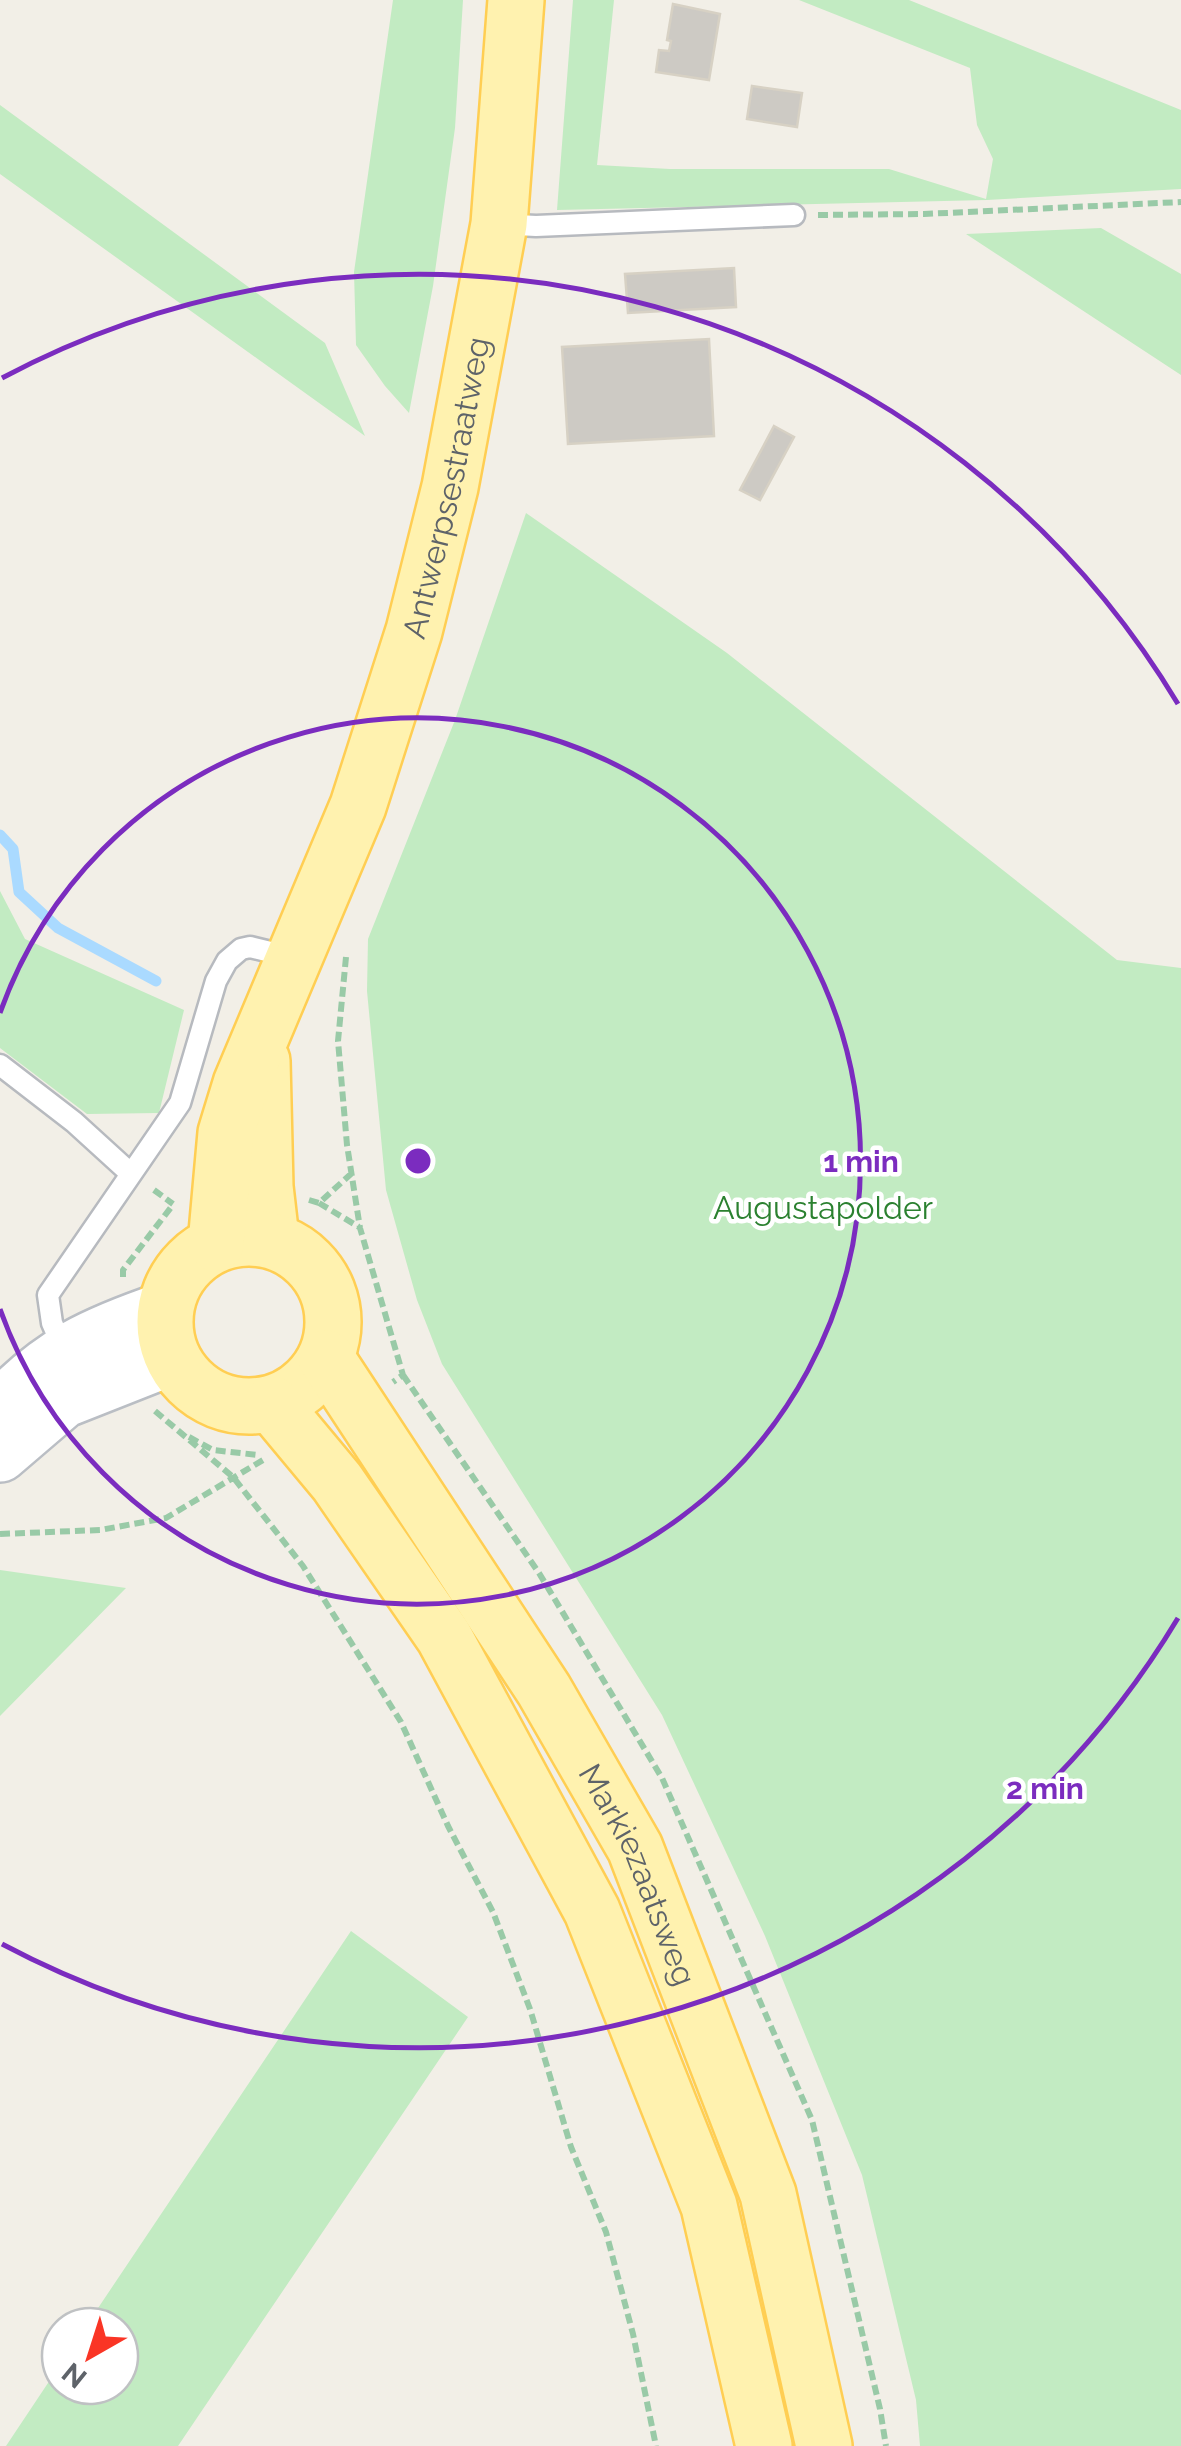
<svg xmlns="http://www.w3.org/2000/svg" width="1181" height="2446" font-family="Raleway,sans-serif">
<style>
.green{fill:#c2ebc2}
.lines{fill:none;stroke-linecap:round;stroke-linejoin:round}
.stream{stroke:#aadaff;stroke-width:11}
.building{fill:#cdcac4;stroke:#d7d1c4;stroke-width:2.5}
.lane-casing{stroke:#b7babf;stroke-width:25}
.secondary-casing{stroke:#babec4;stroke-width:60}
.primary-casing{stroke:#ffce53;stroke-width:60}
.path{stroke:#99caa7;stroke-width:6;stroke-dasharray:10 5;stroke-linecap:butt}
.lane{stroke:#fff;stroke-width:20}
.secondary{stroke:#fff;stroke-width:55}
.primary{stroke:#fff2af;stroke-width:55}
.ring{fill:none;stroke:#7b2cbf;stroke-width:5}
.labels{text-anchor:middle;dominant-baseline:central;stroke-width:9;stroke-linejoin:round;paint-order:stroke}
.street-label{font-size:32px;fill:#5e6369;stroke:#fff}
.park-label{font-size:32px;fill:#2b8130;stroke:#fff}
.centre{fill:#7b2cbf;stroke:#fff;stroke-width:5}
.ring-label{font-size:30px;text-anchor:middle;font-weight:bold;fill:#7b2cbf;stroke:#fff;stroke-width:9;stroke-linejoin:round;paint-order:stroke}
</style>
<rect width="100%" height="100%" fill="#f2efe7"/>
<path class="green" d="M393 0H463L455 128 433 286 409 413 385 386 356 345 354 272Z
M573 0H614L597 165 670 169H889L986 199 993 159 977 125 970 68 799 0H909L1181 110V189L987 200 557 210Z
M0 105 325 343 365 436 0 174Z
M1101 228 1181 274V375L966 234Z
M526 513 727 653 1117 960 1181 968V2446H920L916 2400 862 2175 765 1936 662 1715 442 1364 417 1300 386 1190 367 991 368 939 455 720Z
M0 891 25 939 184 1010 159 1113 87 1114 0 1048Z
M0 1570 126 1588 0 1716Z
M351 1931 468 2017 178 2446H6L60 2365V2386H120V2326H86Z"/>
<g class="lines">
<path class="stream" d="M0 835 13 849 19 892 58 928 156 981"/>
</g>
<path class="building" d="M673 4 720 14 709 80 656 72 659 50 669 51 671 41 667 40Z
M752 86 802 93 797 127 747 119Z
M734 268 736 307 628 313 625 274Z
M709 339 714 436 568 444 562 347Z
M774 426 794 437 760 500 740 490Z"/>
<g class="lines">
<g class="lane-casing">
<path id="lane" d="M501 224 536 226 794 215
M0 1065 74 1122 130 1173
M64 1350 52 1323 48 1295 180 1103 216 981 227 961 241 949 250 947 291 957"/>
</g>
<g class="secondary-casing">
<path id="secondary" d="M0 1409C50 1354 95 1334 165 1310
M0 1454 63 1400 172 1357"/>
</g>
<g class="primary-casing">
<g id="primary">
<path d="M262 1061 265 1187 271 1239"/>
<circle cx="249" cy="1322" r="84"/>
<path id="s1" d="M216 1244 226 1133 241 1084 358 806 414 631 450 487 499 224 516 0"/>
<path id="s2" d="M326 1358 544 1690 635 1848 768 2194 824 2446"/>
<path d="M272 1404 337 1482 444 1637 592 1911 709 2206 764 2446"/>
</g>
</g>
<path class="path" d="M818 215 924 214 1181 202
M346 957 338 1041 347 1145 360 1228 403 1375 393 1382
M154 1190 173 1204
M309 1200 319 1203 352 1173
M319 1203 359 1227
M123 1277V1270L172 1206
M403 1375 539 1573 662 1778 812 2120 880 2409 886 2446
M155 1411 233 1477 303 1566 401 1722 448 1826 493 1912 530 2009 571 2147 606 2232 633 2334 656 2446
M189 1437 213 1450 258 1455
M0 1534 100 1530 166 1518 263 1460"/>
<use href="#lane" class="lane"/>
<use href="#secondary" class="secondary"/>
<use href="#primary" class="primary"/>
</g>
<g class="ring">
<path d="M0 1013A443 443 0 1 1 0 1309"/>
<path d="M1178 1618A887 887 0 0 1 2 1944M2 378A887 887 0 0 1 1178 704"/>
</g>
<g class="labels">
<g class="street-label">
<text stroke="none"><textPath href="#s1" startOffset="795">Antwerpsestraatweg</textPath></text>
<text stroke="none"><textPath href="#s2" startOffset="605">Markiezaatsweg</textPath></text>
</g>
<g class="park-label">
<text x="823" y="1207">Augustapolder</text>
</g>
</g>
<circle cx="418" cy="1161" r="15" class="centre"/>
<g class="ring-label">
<text x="861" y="1172">1 min</text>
<text x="1045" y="1799">2 min</text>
</g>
<g transform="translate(90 2356) rotate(219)"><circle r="48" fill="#ffffff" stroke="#bfc1c3" stroke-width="2.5"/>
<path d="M0-8L18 38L0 25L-18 38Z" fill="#fa3525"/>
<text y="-15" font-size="28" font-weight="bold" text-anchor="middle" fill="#5e6369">N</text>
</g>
</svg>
